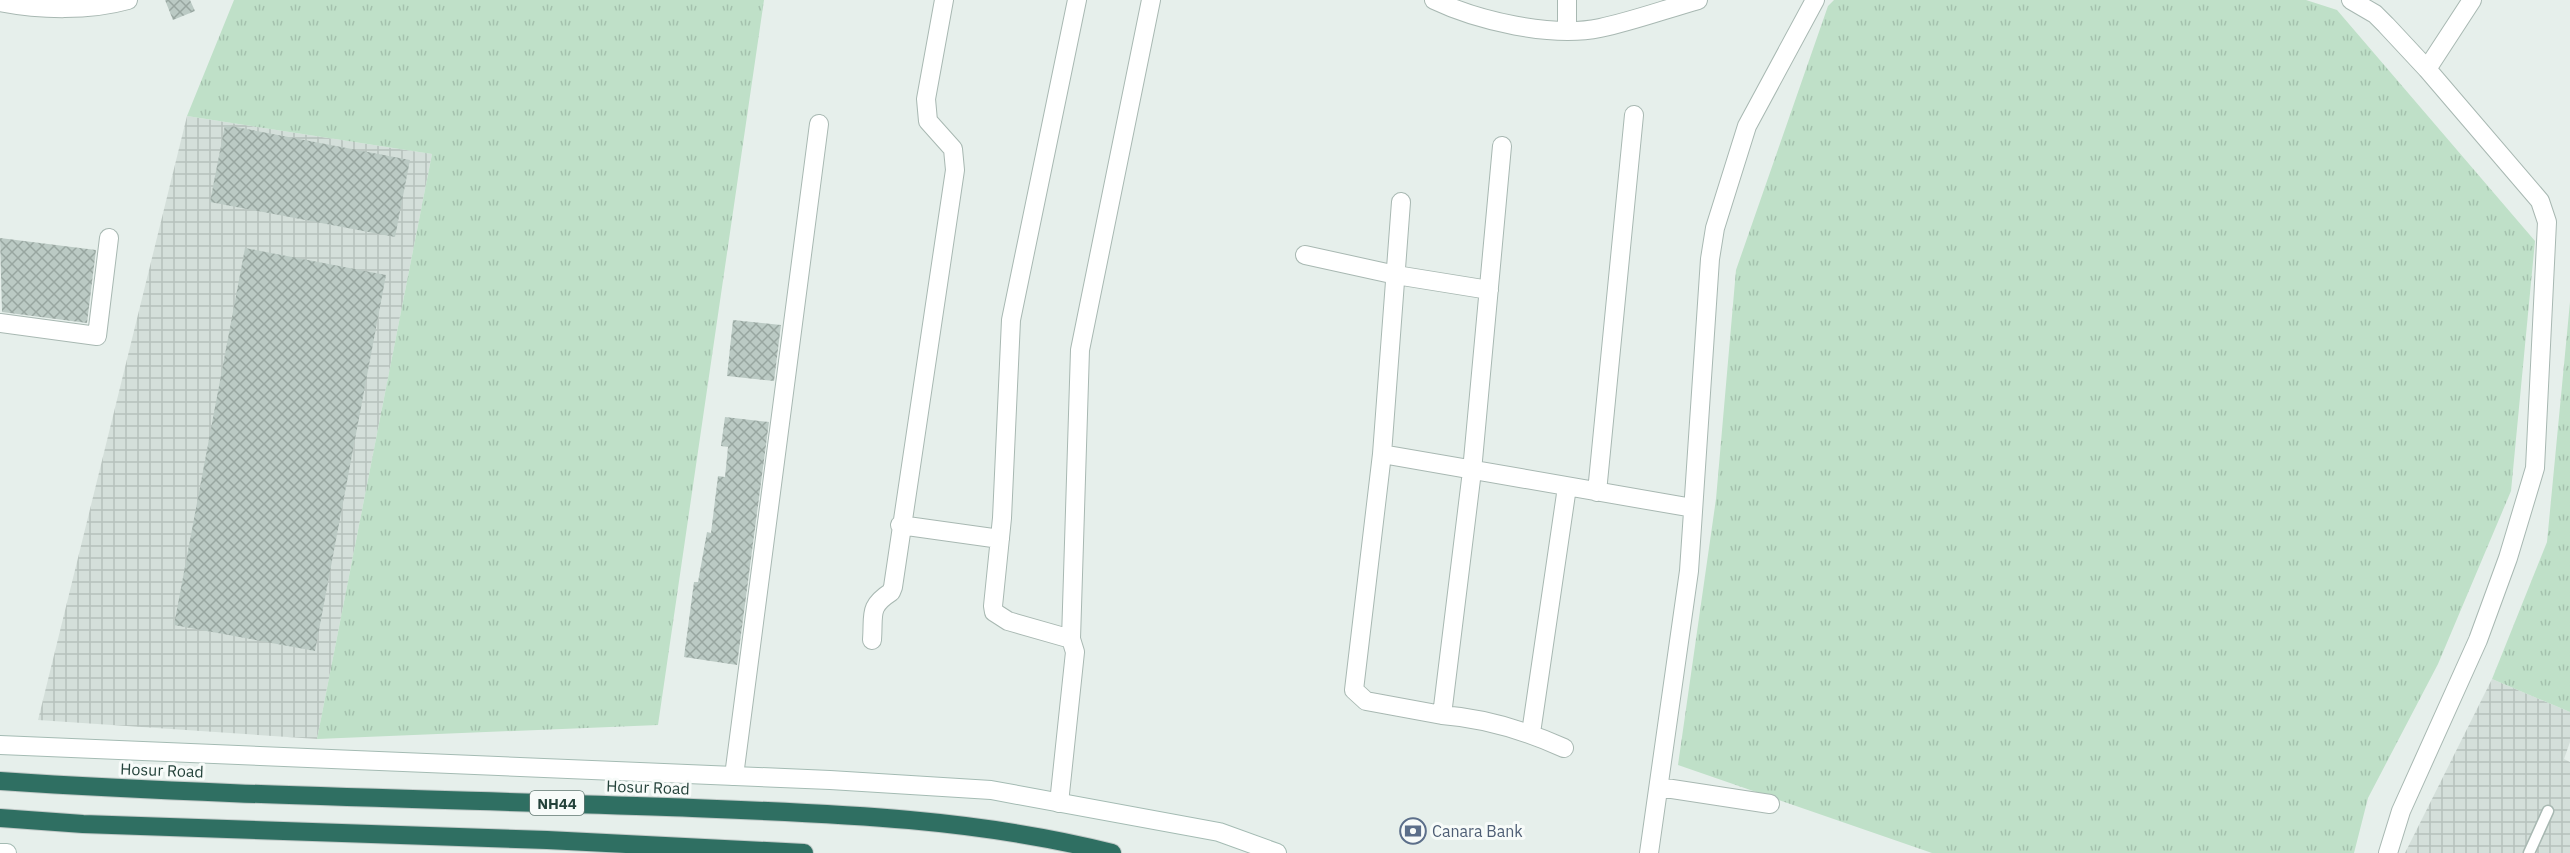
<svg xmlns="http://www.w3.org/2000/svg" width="2570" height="853" font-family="'IBM Plex Sans',sans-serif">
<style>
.industrial{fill:url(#industrial-grid)}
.grass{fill:url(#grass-tufts)}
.building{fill:url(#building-cross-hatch)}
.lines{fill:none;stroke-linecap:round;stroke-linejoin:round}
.lane-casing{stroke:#a8b8b2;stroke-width:13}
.street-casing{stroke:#a8b8b2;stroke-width:20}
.secondary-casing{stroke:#a4bbb3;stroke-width:20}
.highway-casing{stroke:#c2cac8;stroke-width:20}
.lane{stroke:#fff;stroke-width:10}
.street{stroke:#fff;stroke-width:18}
.secondary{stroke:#fff;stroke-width:18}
.highway{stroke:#2f6f62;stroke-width:18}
.labels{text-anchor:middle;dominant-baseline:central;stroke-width:6;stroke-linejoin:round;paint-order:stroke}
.shield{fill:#f7fbf9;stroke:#637a73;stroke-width:1.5}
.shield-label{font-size:15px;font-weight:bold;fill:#24423a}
.street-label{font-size:16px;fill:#24423a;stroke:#f7fbf9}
.service-label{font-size:16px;fill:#4e5e75;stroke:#f7fbf9;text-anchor:start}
</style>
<defs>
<pattern id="industrial-grid" width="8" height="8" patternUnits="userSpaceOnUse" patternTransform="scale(1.5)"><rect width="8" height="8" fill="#d4dfda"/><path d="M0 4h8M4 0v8" fill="none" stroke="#b6c1bc"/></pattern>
<pattern id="grass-tufts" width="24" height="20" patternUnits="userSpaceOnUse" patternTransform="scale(1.5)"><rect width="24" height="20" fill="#bfe0c8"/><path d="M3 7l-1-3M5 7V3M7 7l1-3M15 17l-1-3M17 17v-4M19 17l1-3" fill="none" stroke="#a4c1ad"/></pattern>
<pattern id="building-cross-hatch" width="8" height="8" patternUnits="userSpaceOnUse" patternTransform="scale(1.5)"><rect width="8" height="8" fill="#bbcac4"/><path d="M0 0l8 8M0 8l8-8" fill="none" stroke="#98a6a0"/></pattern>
</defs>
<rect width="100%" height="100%" fill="#e6efeb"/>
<path class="industrial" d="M187 116 432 154 317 739 38 720Z
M2492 679 2570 712V742L2564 759 2570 762V853H2405Z"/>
<path class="grass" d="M234 0H764L658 725 317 739 432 154 187 116Z
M1834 0H2306L2337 10 2535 241 2511 491 2438 664 2368 798 2354 853H1932L1678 765 1716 499 1736 270 1828 6Z
M2570 302V712L2492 679 2547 542Z"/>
<path class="building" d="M165 0H190L195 11 173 20Z
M225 125 410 160 395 237 210 202Z
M0 238 96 250 87 323 2 312Z
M245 248 386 275 315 651 174 625Z
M733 320 781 325 774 381 727 376Z
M725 417 769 422 737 665 684 657 694 582H698L707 532 711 533 718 476 725 477 728 447 721 446Z"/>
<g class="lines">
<g class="lane-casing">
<path id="lane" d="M2529 853 2548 811"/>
</g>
<g class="street-casing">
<path id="street" d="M1434 0C1478 21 1552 38 1600 28 1633 21 1666 9 1698 0
M1567 0V31
M2351 0 2375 14 2386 25 2427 69 2540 201 2547 222 2535 468 2508 558 2478 640 2401 811 2388 853
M0 2C40 10 89 11 128 0
M2427 69 2472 0
M1502 146 1472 471 1442 715C1483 718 1526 731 1564 748
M1305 255 1396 275 1489 290
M0 323 97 336 109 238
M1382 454 1401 202
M1597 492 1634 115
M900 525 1000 539
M1071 639 1008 621 994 612 993 606 1002 518 1011 320 1077 0
M872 640C874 614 868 607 891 592L893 587 955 170 953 149 928 121 926 99 944 0
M1442 715 1366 701 1354 690 1382 454 1693 508
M1531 733 1567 487
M734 776 819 124
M1659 787 1770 804
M1059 803 1075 652 1071 639 1080 350 1151 0
M1649 853 1689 571 1710 259 1715 228 1747 126 1815 0"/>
</g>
<g class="secondary-casing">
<path id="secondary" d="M0 745 830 780 991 790 1219 832 1277 853
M0 853H7"/>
</g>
<g class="highway-casing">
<path id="highway" d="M0 781C222 796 445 799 667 807 815 813 967 816 1112 853
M0 818 83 824 547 840 804 853"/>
</g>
<use href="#lane" class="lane"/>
<use href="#street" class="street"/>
<use href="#secondary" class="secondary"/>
<use href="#highway" class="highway"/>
</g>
<defs>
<g id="bank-ring" transform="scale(1.35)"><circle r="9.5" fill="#f7fbf9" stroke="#5c6f8a" stroke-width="1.5"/><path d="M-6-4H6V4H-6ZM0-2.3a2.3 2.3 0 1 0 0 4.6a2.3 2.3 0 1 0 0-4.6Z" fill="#5c6f8a"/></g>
</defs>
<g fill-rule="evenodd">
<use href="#bank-ring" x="1413" y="831"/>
</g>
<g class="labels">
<rect class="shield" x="530" y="791" width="54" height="24" rx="4.5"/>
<g class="shield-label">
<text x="557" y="803">NH44</text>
</g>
<g class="street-label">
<text transform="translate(162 770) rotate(2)">Hosur Road</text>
<text transform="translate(648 787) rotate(2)">Hosur Road</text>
</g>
<g class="service-label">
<text x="1432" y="831">Canara Bank</text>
</g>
</g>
</svg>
